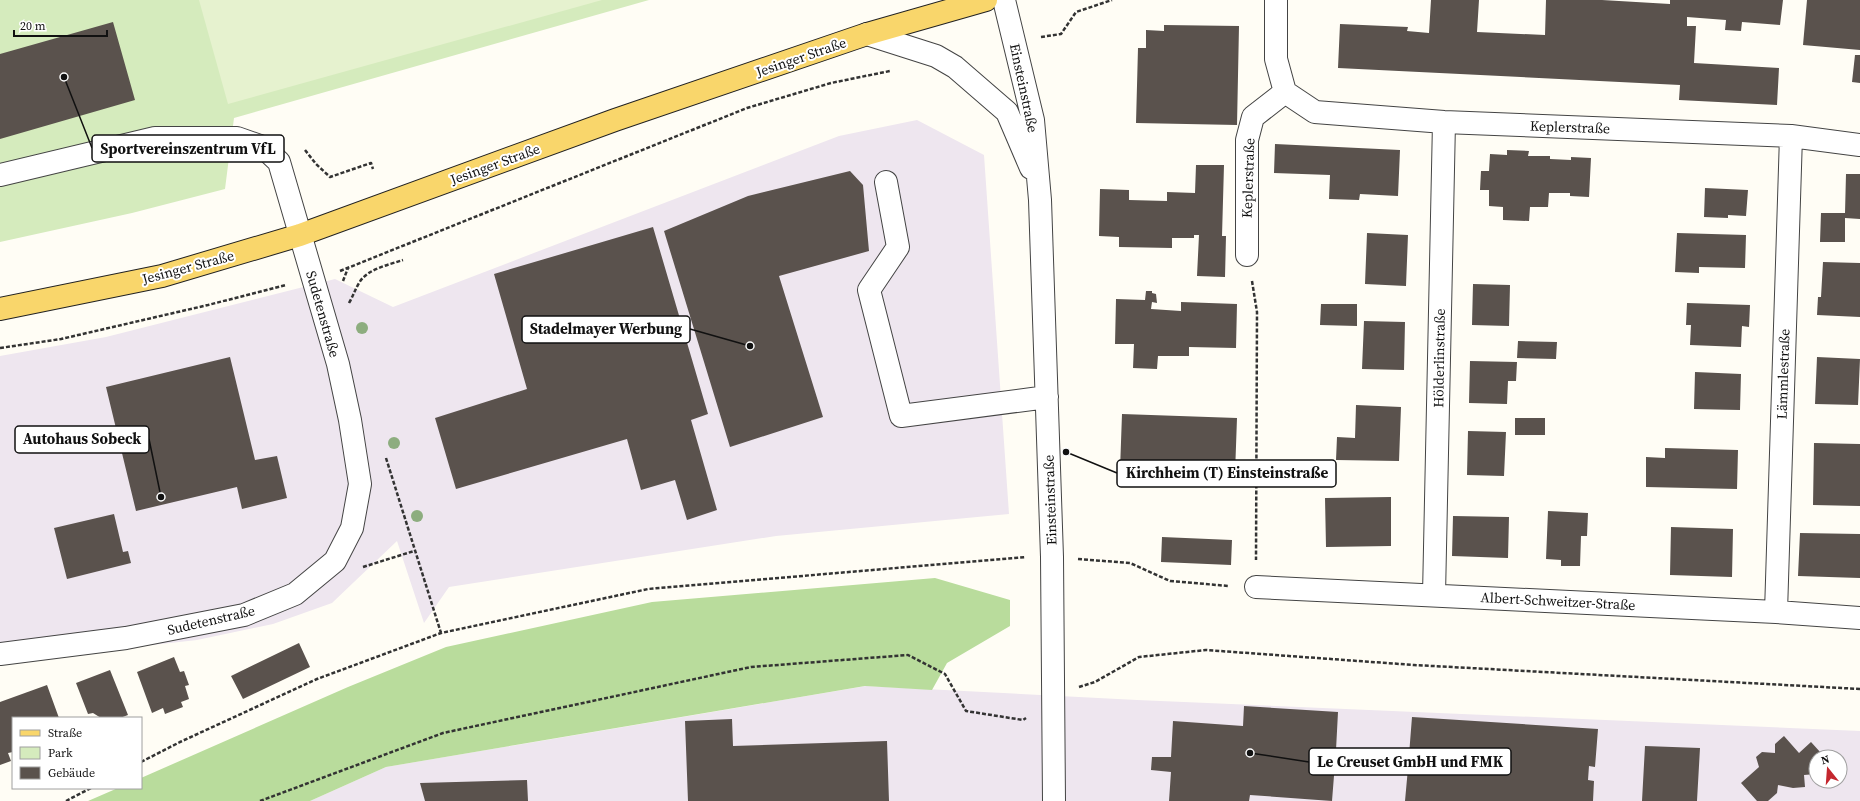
<svg xmlns="http://www.w3.org/2000/svg" width="1860" height="801" font-family="'Source Serif 4',serif">
<style>
.industrial{fill:#eee6ef;fill-rule:evenodd}
.green{fill:#d5ebbd}
.forest{fill:#b9dc9c}
.pitch{fill:#e6f2cf}
.building{fill:#5a524d}
.lines{fill:none;stroke-linecap:round;stroke-linejoin:round}
.minor-casing{stroke:#444;stroke-width:24}
.major-casing{stroke:#222;stroke-width:24}
.path{stroke:#333;stroke-width:2.5;stroke-dasharray:4 2;stroke-linecap:butt}
.minor{stroke:#fff;stroke-width:22}
.major{stroke:#f9d66b;stroke-width:22}
.tree{fill:#8dad7f}
.labels{text-anchor:middle;dominant-baseline:central;stroke-width:4;stroke-linejoin:round;paint-order:stroke}
.street-label{font-size:14px;fill:#111;stroke:#fff}
.leader{fill:none;stroke:#111;stroke-width:1.5}
.callout-dot{fill:#111;stroke:#fff;stroke-width:1.5}
.callout{fill:#fff;stroke:#111;stroke-width:1.5}
.callout-label{font-size:15px;text-anchor:middle;font-weight:bold;fill:#111}
</style>
<rect width="100%" height="100%" fill="#fffdf5"/>
<path class="industrial" d="M917 120 984 155 1009 514 776 536 449 587 424 623 397 541 332 603 273 624 197 640 0 662V356L106 337 335 279 393 307 839 136Z
M866 686 1137 700 1860 731V801H310L386 767ZM1816 757H1840V781H1816Z"/>
<path class="green" d="M0 0H649L234 118 225 189 132 213 0 242Z"/>
<path class="forest" d="M935 578 1010 600V626L947 663 932 690 865 686 386 767 310 801H88L118 788H141V778L348 687 446 647 652 602Z"/>
<path class="pitch" d="M199 0H602L228 104Z"/>
<path class="building" d="M1431 0H1479L1477 32 1545 35 1546 0H1602L1670 4V0H1783L1780 25 1742 22 1741 31 1725 30 1726 20 1687 17V26H1696L1694 63 1779 68 1777 105 1679 100 1680 85 1338 68 1340 24 1408 27 1407 31 1429 33Z
M1807 0H1860V50L1803 45Z
M113 22 135 100 0 139V54Z
M1164 25 1239 26 1237 125 1136 123 1138 48H1146V30L1164 31Z
M1855 55H1860V83L1852 82Z
M1275 144 1400 150 1398 196 1360 194 1359 200 1329 199 1330 175 1274 173Z
M1507 150 1529 151 1528 156H1550V159L1571 160V157L1591 158 1589 197 1570 196V193H1549L1548 207H1530L1529 221 1503 220V207L1489 206V190H1480L1481 171H1489L1490 154 1507 155Z
M1196 165H1224L1222 236H1226L1225 277 1197 276 1199 235H1194V238H1172V248L1119 247V237L1099 236 1100 189 1129 190V200L1167 201V192L1195 193Z
M850 171 863 185 869 251 779 276 823 417 730 447 664 231 748 196Z
M1846 174H1860V219L1845 218V242H1820L1821 213H1845Z
M1705 188 1748 190 1746 216 1728 215V218L1704 217Z
M653 227 708 414 691 420 717 510 687 520 675 480 641 490 627 439 456 489 435 418 527 389 494 274Z
M1367 233 1408 235 1406 286 1365 284Z
M1677 233 1746 235 1745 268 1699 267V273L1675 272Z
M1823 262 1860 263V317L1817 315 1818 297H1821Z
M1473 284 1510 285 1509 326 1472 325Z
M1146 291H1152V293L1156 294 1157 303 1152 302 1151 309 1181 311V302L1237 304 1236 348 1189 347V356H1158L1157 369 1133 368 1134 344H1115L1116 299 1145 300Z
M1687 303 1750 305 1749 327 1742 326 1741 347 1690 345 1691 325H1686Z
M1321 304H1357V326L1320 325Z
M1364 321 1405 322 1404 370 1362 369Z
M1518 341 1557 342 1556 359 1517 358Z
M230 357 255 460 277 456 287 498 242 509 237 487 136 511 106 387Z
M1817 357 1860 359 1858 405 1815 404Z
M1470 361 1517 362 1516 381H1508L1507 404 1469 403Z
M1695 372 1741 374 1740 410 1694 409Z
M1356 405 1401 407 1399 461 1336 460 1337 437 1355 438Z
M1122 414 1237 418 1235 474 1120 470Z
M1515 418H1545V435H1515Z
M1468 431 1506 432 1504 476 1467 475Z
M1814 443 1860 444V506L1813 505Z
M1665 448 1738 450 1737 489 1646 487V457L1665 458Z
M1391 497V546L1326 547 1325 498Z
M1548 511 1588 513 1587 536H1581L1580 566H1561V560L1546 559Z
M114 514 123 552 128 551 131 563 67 579 54 528Z
M1453 516 1509 517 1508 558 1452 556Z
M1671 527 1733 529 1732 577 1670 575Z
M1800 533 1860 534V578L1798 576Z
M1162 537 1232 540 1231 565 1161 562Z
M299 643 310 667 243 699 231 676Z
M174 657 180 672 184 671 189 685 185 686 189 699 181 702 183 707 165 714 163 708 152 713 137 672Z
M110 670 128 715 120 718H101L93 713 88 714 76 683Z
M47 685 59 718H13V752L8 753 11 761 0 765V702Z
M1244 706 1338 712 1336 750H1329L1328 762 1335 763 1332 801 1250 795 1249 801H1169L1171 772 1151 770 1152 757H1171L1173 721 1243 726Z
M1412 717 1598 729 1595 767 1589 766 1588 780 1594 781 1593 801H1405L1408 768 1414 769 1415 755H1409Z
M732 719 733 746 887 741 889 801H688L685 721Z
M1784 736 1799 753 1811 742 1821 753 1820 757H1816V774L1804 775 1805 787 1793 788 1778 785 1777 793 1768 801H1757L1741 783 1759 767 1756 757 1762 752 1775 753V744Z
M1645 746 1700 748 1697 801H1642Z
M527 780 528 801H425L420 783Z"/>
<g class="lines">
<g class="minor-casing">
<path id="minor" d="M1004 0 1033 120 1040 200 1052 557 1054 801
M1276 0V59L1285 92 1315 112 1444 122 1791 136 1860 145
M867 34 936 56 955 67 1007 112 1031 168
M0 175 155 138H237L263 147 279 162 338 364 350 420 360 484 352 528 335 561 295 594 244 615 126 638 0 654
M886 182 898 247 869 290 901 416 1047 397
M1247 255V140L1253 117 1285 92
M1256 587 1776 612 1860 618
M1434 595 1444 122
M1776 612 1791 136"/>
</g>
<g class="major-casing">
<path id="major" d="M0 309 162 276 300 235 615 120 867 34 986 0"/>
</g>
<path class="path" d="M1041 37 1061 34 1076 12 1112 0
M305 150 316 164 330 177 371 163 373 169
M340 271 747 108 831 83 890 71
M343 281 348 268
M1252 281 1257 312 1256 560
M349 303C353 296 355 290 359 283 367 269 388 265 403 260
M0 348 61 339 208 305 286 285
M386 458 441 633
M1078 559 1130 563 1170 581 1229 586
M363 567 414 551
M1079 687 1095 682 1139 657 1206 650 1414 665 1860 689
M141 762 180 742 317 679 441 633 648 589 1026 557
M66 801 91 788
M260 801 443 733 751 667 908 655 945 674 966 711 1023 720 1026 718"/>
<use href="#minor" class="minor"/>
<use href="#major" class="major"/>
</g>
<g class="tree">
<circle cx="362" cy="328" r="6"/>
<circle cx="394" cy="443" r="6"/>
<circle cx="417" cy="516" r="6"/>
</g>
<g class="labels">
<g class="street-label">
<text transform="translate(801 57) rotate(-19)">Jesinger Straße</text>
<text transform="translate(1024 88) rotate(78)">Einsteinstraße</text>
<text transform="translate(1570 127) rotate(2)">Keplerstraße</text>
<text transform="translate(495 164) rotate(-20)">Jesinger Straße</text>
<text transform="translate(1248 178) rotate(-88)">Keplerstraße</text>
<text transform="translate(188 267) rotate(-15)">Jesinger Straße</text>
<text transform="translate(323 314) rotate(74)">Sudetenstraße</text>
<text transform="translate(1439 358) rotate(-89)">Hölderlinstraße</text>
<text transform="translate(1783 374) rotate(-88)">Lämmlestraße</text>
<text transform="translate(1050 500) rotate(-92)">Einsteinstraße</text>
<text transform="translate(1558 601) rotate(3)">Albert-Schweitzer-Straße</text>
<text transform="translate(211 620) rotate(-13)">Sudetenstraße</text>
</g>
</g>
<path class="leader" d="M64 77L92 148M750 346L690 329M161 497L149 439M1066 452L1117 473M1250 753L1309 762"/>
<g class="callout-dot">
<circle cx="64" cy="77" r="4"/>
<circle cx="750" cy="346" r="4"/>
<circle cx="161" cy="497" r="4"/>
<circle cx="1066" cy="452" r="4"/>
<circle cx="1250" cy="753" r="4"/>
</g>
<g class="callout">
<rect x="92" y="135" width="192" height="27" rx="4"/>
<rect x="522" y="316" width="168" height="27" rx="4"/>
<rect x="15" y="426" width="134" height="27" rx="4"/>
<rect x="1117" y="460" width="219" height="27" rx="4"/>
<rect x="1309" y="748" width="202" height="27" rx="4"/>
</g>
<g class="callout-label">
<text x="188" y="154">Sportvereinszentrum VfL</text>
<text x="606" y="334">Stadelmayer Werbung</text>
<text x="82" y="444">Autohaus Sobeck</text>
<text x="1227" y="478">Kirchheim (T) Einsteinstraße</text>
<text x="1410" y="767">Le Creuset GmbH und FMK</text>
</g>
<rect x="12" y="717" width="130" height="72" fill="#ffffff" stroke="#a0a0a0"/>
<rect x="20" y="730" width="20" height="6" fill="#f9d66b" stroke="#a0a0a0"/>
<text x="48" y="737" font-size="12" fill="#111111">Straße</text>
<rect x="20" y="747" width="20" height="12" fill="#d5ebbd" stroke="#a0a0a0"/>
<text x="48" y="757" font-size="12" fill="#111111">Park</text>
<rect x="20" y="767" width="20" height="12" fill="#5a524d" stroke="#a0a0a0"/>
<text x="48" y="777" font-size="12" fill="#111111">Gebäude</text>
<g transform="translate(1828 769) rotate(343)"><circle r="19" fill="#ffffff" stroke="#a0a0a0"/>
<path d="M0-3L7 15L0 10L-7 15Z" fill="#c4262e"/>
<text y="-6" font-size="11" font-weight="bold" text-anchor="middle" fill="#111111">N</text>
</g>
<path d="M14 30v6h93v-6" fill="none" stroke="#111111" stroke-width="2"/>
<text x="20" y="30" font-size="12" fill="#111111" stroke="#ffffff" stroke-width="3" paint-order="stroke">20 m</text>
</svg>
